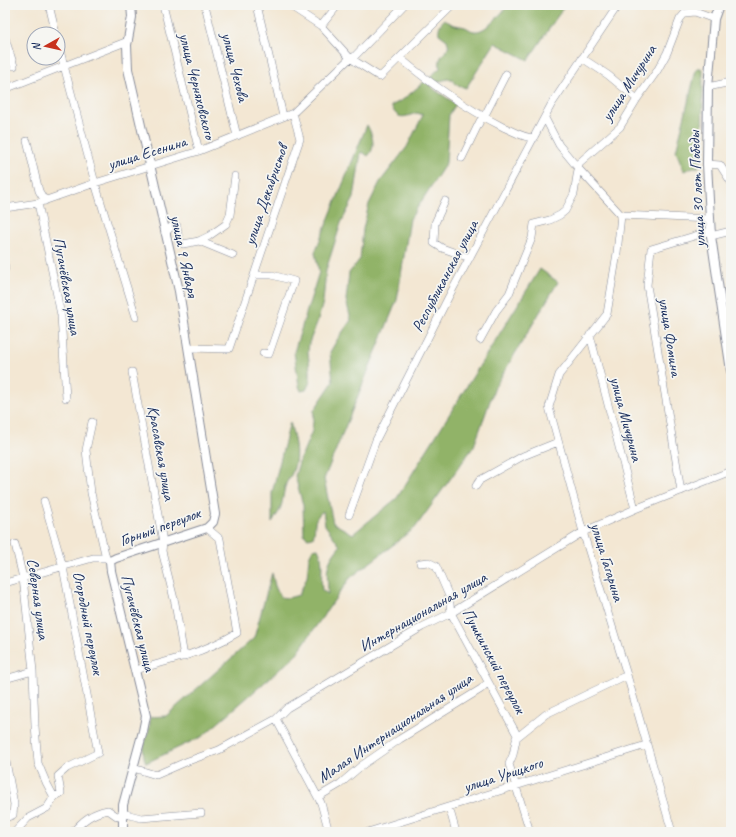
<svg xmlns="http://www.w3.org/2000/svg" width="736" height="837" font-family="Caveat,sans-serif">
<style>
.forest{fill:#91b367;stroke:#567162}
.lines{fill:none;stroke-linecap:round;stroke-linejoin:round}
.minor-casing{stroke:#878b98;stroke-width:8}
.major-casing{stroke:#878b98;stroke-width:10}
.minor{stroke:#fff;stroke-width:7}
.major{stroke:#fff;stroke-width:8}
.labels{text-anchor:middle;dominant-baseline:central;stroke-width:3.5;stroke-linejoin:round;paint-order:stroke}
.street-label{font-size:16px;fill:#1b2f5e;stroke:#f6f6f2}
</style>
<rect width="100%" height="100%" fill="#f6f6f2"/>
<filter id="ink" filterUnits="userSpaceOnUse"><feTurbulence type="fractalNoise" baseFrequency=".025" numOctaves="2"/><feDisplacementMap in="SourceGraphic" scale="8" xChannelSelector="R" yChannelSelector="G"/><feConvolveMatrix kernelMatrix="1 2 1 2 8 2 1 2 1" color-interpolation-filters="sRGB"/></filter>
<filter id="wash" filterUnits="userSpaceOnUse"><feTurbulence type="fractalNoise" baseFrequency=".012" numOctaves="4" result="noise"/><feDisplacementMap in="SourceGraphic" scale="16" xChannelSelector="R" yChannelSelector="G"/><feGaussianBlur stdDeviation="0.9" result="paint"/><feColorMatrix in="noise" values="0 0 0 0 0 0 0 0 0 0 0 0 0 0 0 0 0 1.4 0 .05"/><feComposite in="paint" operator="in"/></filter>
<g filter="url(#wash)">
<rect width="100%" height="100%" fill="#f3e7d3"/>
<path class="forest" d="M509 5H565L528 60 495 43 466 88 455 84 452 79H448L436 82 430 77 440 68C438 56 443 56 449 47L447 40 439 34C438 28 440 23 445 19 452 26 457 25 465 27 468 28 471 31 474 31 486 33 501 13 509 5Z
M698 68H701L703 72 702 157 699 167H693L684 171 676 151 696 70Z
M425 81 435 90 456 104 449 115 446 163 410 219 397 300 324 479 333 523 353 534 397 498 540 269 558 282 495 387 474 446 415 528 350 578 295 656 203 736 146 763C140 749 146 743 149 729 150 725 150 721 150 717L166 716 254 638 272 573 275 586 280 597 288 598 299 595 307 577 309 557 313 549 318 548C325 561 320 576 322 590L328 594C328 570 323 567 340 546L325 525 323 511C311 521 317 525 313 537L308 538 304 535 303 505 295 476 299 462 312 431 314 410 333 382 330 352 337 340 351 320 346 300 349 273 360 259 363 229 369 204 380 182 407 147 423 115 417 113C404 117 398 121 391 106L404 99Z
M367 125C372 134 377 147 368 156L364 153 361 152 354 198 341 223 326 270 323 302 318 320 309 343 308 352 310 370V382L306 390 301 391 299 386 294 352 319 272 315 252Z
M290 422C294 438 299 454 293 471 291 477 286 481 285 487 281 504 284 506 272 522V493Z"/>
</g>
<g filter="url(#ink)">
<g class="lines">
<g class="minor-casing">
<path id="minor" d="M49 5 56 34
M163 5 199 151
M205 5 237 136
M257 5 283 116
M289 5 321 26 350 58 380 77 453 5
M321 26 338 5
M5 38 14 66
M58 43 95 183 136 317
M400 58C432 85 466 108 503 127 513 131 523 138 534 138
M582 58 608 75 637 99
M708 87 731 82
M5 91 10 87 128 41
M545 118 559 145 578 168 621 215 617 253 607 314 559 375 549 407 583 532 627 675 672 832
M27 141 39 191 45 201
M462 158 480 121 484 117 506 74
M707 164 720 165 731 182
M445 201 435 223 434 243 442 248 470 258
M38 203 61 315 66 398
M5 208 38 203 95 183 199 151 293 113 350 58 354 57 404 5
M621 215 710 219
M165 233 173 225 177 226 179 241 183 244 199 241 209 236 226 224 230 215 235 176
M711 236 731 231
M199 241 233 255
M5 267V268
M254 275H272L294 281 269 354 263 353
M590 335 635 509
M480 340 496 311 509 294 532 238 534 224 550 220 560 215 565 211 574 194 579 163 620 127 637 99 657 71 667 53 680 19 685 13 695 12 714 19
M189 348 229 349 300 139 293 113
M132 372 163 542 162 551 175 603 184 657
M92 422 86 450 91 493 106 558 110 561
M476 486 480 480 523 456 558 442
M681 491 647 285 651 249 711 231
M349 515 376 440 448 298 551 105 618 5
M15 544 23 578 33 671 35 726 38 763 46 782 54 797
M420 563 428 562 436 566 449 596 451 613 517 735 513 755 509 764 530 832
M5 583 93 558H106
M135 670C170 661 205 652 237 633L220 539 207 528
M5 679 33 671
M276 719 321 803 329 832
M516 738 546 714 627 675
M5 756 14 804 13 815 5 818
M133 768 156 775 188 761 219 750 276 719 287 708 422 627 451 613 583 532 635 509 731 471
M318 797 340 784 361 766 400 739 481 689 488 682
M449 807 456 832
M15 832 28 818 47 808 54 797 61 793 58 776 67 768 98 753 63 567 44 501
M73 832C83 820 92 813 108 810L118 817 122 813 141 818 201 813
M368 832 646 745"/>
</g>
<g class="major-casing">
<path id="major" d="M719 5 714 19 708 87 707 164 711 236 731 371
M123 832V805L143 731 146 716 111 571 110 561 116 558 207 528 213 522 215 514 179 291 128 69 127 45 132 17 131 5"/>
</g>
<use href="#minor" class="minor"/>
<use href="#major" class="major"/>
</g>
</g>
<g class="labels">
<g class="street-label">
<text transform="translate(235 67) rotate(76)">улица Чехова</text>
<text transform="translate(629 83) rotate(-57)">улица Мичурина</text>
<text transform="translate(197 86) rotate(76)">улица Черняховского</text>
<text transform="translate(147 153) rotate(-17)">улица Есенина</text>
<text transform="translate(697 189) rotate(-93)">улица 30 лет Победы</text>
<text transform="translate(266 195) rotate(-71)">улица Декабристов</text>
<text transform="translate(184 256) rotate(78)">улица 9 Января</text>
<text transform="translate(445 276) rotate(-62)">Республиканская улица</text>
<text transform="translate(67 286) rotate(80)">Пугачёвская улица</text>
<text transform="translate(670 337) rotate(81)">улица Фомина</text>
<text transform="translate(626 419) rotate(75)">улица Мичурина</text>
<text transform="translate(161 453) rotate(80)">Красавская улица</text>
<text transform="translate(160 527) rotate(-20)">Горный переулок</text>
<text transform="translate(607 562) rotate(73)">улица Гагарина</text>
<text transform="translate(38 599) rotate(82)">Северная улица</text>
<text transform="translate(423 612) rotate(-30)">Интернациональная улица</text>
<text transform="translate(88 623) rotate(79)">Огородный переулок</text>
<text transform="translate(138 623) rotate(76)">Пугачёвская улица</text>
<text transform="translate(494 661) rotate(62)">Пушкинский переулок</text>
<text transform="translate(395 728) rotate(-34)">Малая Интернациональная улица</text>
<text transform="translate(503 775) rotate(-18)">улица Урицкого</text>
</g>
</g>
<rect width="736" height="837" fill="none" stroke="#f6f6f2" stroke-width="20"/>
<g transform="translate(46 46) rotate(262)"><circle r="19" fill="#f6f6f2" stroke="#9ea6b7"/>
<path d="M0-3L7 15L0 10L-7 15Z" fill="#c8321e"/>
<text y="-6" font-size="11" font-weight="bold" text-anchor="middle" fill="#1b2f5e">N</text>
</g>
</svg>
